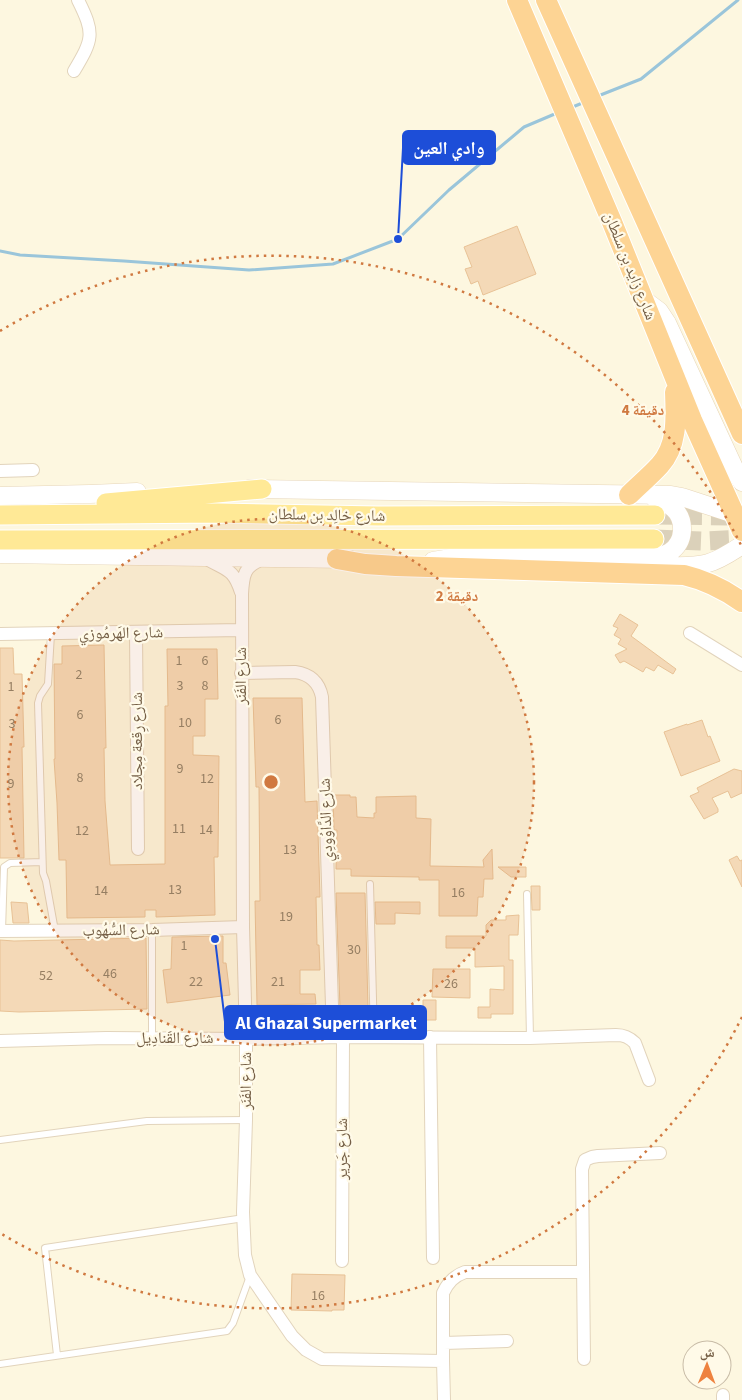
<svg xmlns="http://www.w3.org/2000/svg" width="742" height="1400" font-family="'Source Sans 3','Noto Naskh Arabic',sans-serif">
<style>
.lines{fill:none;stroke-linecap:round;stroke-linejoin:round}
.stream{stroke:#9ac5da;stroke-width:3}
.building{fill:#f4d9b7;stroke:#e8c296}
.primary-tunnel{stroke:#dbd1ba;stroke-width:19;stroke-dasharray:19 9;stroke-linecap:butt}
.service-casing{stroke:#e2d4bc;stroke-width:8}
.minor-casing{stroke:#e2d4bc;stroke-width:14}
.secondary-casing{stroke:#e7d6b9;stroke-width:19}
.primary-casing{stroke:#fff;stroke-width:21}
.trunk-casing{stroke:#fff;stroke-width:22}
.service{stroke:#fff;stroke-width:6}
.minor{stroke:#fff;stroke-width:12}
.secondary{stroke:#fff;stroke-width:18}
.primary{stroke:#ffe996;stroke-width:19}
.trunk{stroke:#fdd494;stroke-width:20}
.ring{fill:none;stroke:#d07940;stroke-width:2.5;stroke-dasharray:2.5 5}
.labels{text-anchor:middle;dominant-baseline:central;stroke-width:4.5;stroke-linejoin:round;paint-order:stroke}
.number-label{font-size:14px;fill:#957e62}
.street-label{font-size:16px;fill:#755f46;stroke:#fffae8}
.centre{fill:#d07940;stroke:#fffae8;stroke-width:2.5}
.ring-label{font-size:15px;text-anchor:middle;font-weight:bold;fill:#d07940;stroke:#fffae8;stroke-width:4.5;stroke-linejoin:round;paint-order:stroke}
.leader{fill:none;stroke:#1d4ed8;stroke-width:2}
.callout-dot{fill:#1d4ed8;stroke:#fffae8;stroke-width:2}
.callout{fill:#1d4ed8;stroke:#1d4ed8;stroke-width:2}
.callout-label{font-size:18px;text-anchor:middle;font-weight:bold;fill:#fff}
</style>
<rect width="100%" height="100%" fill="#fdf7e0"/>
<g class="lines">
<path class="stream" d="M598 96 641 79 738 0
M570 108 585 102
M0 251 20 255 124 261 249 270 333 264 398 239 449 190 524 127 557 113"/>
</g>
<path class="building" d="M517 226 536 274 483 295 478 281 471 284 465 269 472 267 464 247Z
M620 614 638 625 631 636 676 669 673 674 658 665 654 671 646 667 643 672 624 661 620 663 615 655 627 649 618 644 621 639 614 635 618 628 613 626Z
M104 645 106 748H104L105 801 110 865 165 864V706H168L167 649H217L218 699H205V736H193V755L219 756 218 857H214L215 915 156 917V910H145V917L67 918 66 860H59L57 803 54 759H55L54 664H62V646Z
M0 648H13L14 674H22L24 747H22L24 858H0Z
M253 698H302L305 802 317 801 320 897H316L317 945H319L320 970H300V994H315L316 1004 257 1005 255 901H260L259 787H256Z
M702 720 708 737 710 736 720 761 681 776 664 732 687 724V725Z
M734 769 742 771V793L731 798 728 791 712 798 718 809V812L704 819 690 796 699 792 697 788Z
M333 795H350V797H356L357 817 374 818V813H376V797L416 796V818L431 819 430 866 484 867 483 860 492 849 493 879H484L483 897H478L477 916H439V880H419V877L351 876V869H336L337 830H334Z
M737 856 740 861 742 860V887L729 860Z
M498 867H526V877H511Z
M531 886H540V910H532Z
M336 893H365L368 1007 340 1008Z
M11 902 27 903 29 923H13Z
M375 902H420V914L395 913V924H376Z
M519 915 518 935H509V960H513V1014H491V1018H478V1007H490V989L504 990V966L475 967V948H446V936H486V925L491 920H506V916Z
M223 936V963H226L230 995 167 1003 163 970 171 969 172 937Z
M146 938 147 1009 19 1012 0 1011V940L14 941Z
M433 969H470V998L432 997Z
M423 1000H436V1020H423Z
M292 1274 345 1275 344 1310H332V1311L291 1310Z"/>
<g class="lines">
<path class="primary-tunnel" d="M655 515 736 516
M654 539 703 541 742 539"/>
<g class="service-casing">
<path id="service" d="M51 634 48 684 40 696 38 703 43 873 46 881 55 931
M370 884 374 1037
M527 894 530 1038
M152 930V1038
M2 931 4 867 10 863 42 862
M0 1140 147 1121 246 1120
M57 1355 45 1248 244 1218
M0 1364 227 1331 233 1323 250 1276"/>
</g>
<g class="minor-casing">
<path id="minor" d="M74 71C93 39 95 34 78 0
M0 471 33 470
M207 559C227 571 233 568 241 592
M263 559C244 566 243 575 242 594L243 927 246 1039V1120L243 1212 245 1255 250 1275 292 1336 306 1350 322 1359 443 1361
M136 633 138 849
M690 633 742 665
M0 634 241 630
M241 673 295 672C310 674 319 682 322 697L333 1037
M0 931 152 930 243 927
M430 1037 433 1258
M0 1041 106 1038 246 1039 343 1037 530 1038 616 1035C624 1035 629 1037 635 1043L649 1080
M342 1261 343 1037
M444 1343 507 1341
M584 1359 582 1169 585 1160 592 1157 598 1156 660 1153
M723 1395V1400
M444 1400 443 1361V1293C448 1282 454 1276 465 1272H583"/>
</g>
<g class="secondary-casing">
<path id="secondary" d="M643 299 659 311 667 323 736 472 742 482
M248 489 671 495 682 497 734 514 742 518
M0 496 90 494 137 492
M0 554 349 559
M433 561 451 558 488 554 639 558C649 558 661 558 670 552 685 542 686 520 673 508 667 503 660 500 653 497
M668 566C703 567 713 565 742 545"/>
</g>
<g class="primary-casing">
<path id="primary" d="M106 503 262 489
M0 515 218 513 378 516 655 515
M0 540 654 539"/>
</g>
<g class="trunk-casing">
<path id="trunk" d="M517 0 612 222 692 420 742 531
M546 0 742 434
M629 495C639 485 650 476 660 465 678 445 676 417 675 392
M337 559 365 564 396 566 684 575C705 580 725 590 742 602"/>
</g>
<use href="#service" class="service"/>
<use href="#minor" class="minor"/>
<use href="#secondary" class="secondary"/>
<use href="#primary" class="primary"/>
<use href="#trunk" class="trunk"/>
</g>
<circle cx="271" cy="782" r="263" fill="#d07940" fill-opacity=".12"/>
<g class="ring">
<circle cx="271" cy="782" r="263"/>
<path d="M742 1017A526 526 0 0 1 0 1233M0 331A526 526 0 0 1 742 547"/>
</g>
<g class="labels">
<g class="number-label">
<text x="179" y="661">1</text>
<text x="205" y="661">6</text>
<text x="79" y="675">2</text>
<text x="180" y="686">3</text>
<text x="205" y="686">8</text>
<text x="11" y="687">1</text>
<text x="80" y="715">6</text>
<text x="278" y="720">6</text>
<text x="185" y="723">10</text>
<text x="12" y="724">3</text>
<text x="180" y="769">9</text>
<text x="80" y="778">8</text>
<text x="207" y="779">12</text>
<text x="11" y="784">9</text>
<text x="179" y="829">11</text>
<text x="206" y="830">14</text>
<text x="82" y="831">12</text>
<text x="290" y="850">13</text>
<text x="175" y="890">13</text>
<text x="101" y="891">14</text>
<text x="458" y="893">16</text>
<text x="286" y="917">19</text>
<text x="184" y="946">1</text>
<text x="354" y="950">30</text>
<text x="110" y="974">46</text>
<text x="46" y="976">52</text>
<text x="196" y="982">22</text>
<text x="278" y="982">21</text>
<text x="451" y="984">26</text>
<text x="318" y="1296">16</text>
</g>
<g class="street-label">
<text transform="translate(630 266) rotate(68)">شارع زايد بن سلطان</text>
<text transform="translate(327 515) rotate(1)">شارع خالِد بن سلطان</text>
<text transform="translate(121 633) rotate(-1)">شارع الهَرمُوزي</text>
<text transform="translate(241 676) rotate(-90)">شارع الفَنَر</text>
<text transform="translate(137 741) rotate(-90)">شارع رِقعة مِجلاد</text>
<text transform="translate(326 820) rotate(-92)">شارع الدَّاوُودِي</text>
<text transform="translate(121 930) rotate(-1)">شارع السُّهُوب</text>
<text x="175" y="1038">شارع القَنادِيل</text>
<text transform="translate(246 1081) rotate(-90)">شارع الفَنَر</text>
<text transform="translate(342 1149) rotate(-90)">شارع جَرير</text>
</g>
</g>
<circle cx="271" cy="782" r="8" class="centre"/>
<g class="ring-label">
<text x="643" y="415">4 دقيقة</text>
<text x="457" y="601">2 دقيقة</text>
</g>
<path class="leader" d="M398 239L403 148M215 939L225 1022"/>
<g class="callout-dot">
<circle cx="398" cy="239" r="5"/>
<circle cx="215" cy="939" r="5"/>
</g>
<g class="callout">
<rect x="403" y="131" width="92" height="33" rx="5"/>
<rect x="225" y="1006" width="201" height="33" rx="5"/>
</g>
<g class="callout-label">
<text x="449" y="154">وادي العين</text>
<text x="326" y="1029">Al Ghazal Supermarket</text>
</g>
<g transform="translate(707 1365) rotate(1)"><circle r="24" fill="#fffae8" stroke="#c8bca7"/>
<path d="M0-4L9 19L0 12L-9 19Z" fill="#ee823e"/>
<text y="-8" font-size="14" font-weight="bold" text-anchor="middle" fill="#755f46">ش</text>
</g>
</svg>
